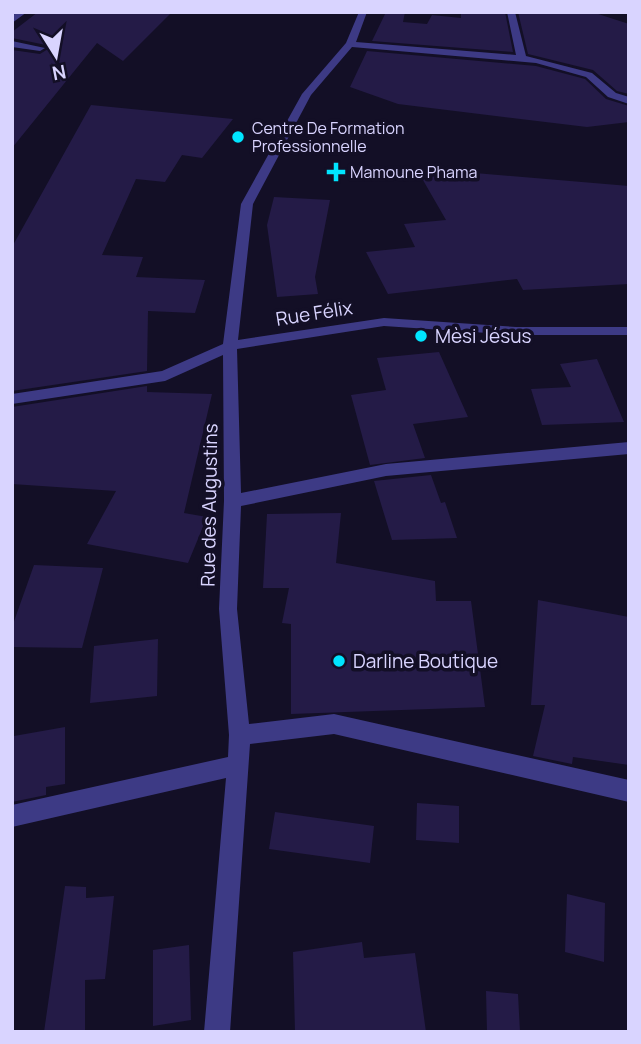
<svg xmlns="http://www.w3.org/2000/svg" width="641" height="1044" font-family="Manrope,sans-serif">
<style>
.building{fill:#241b47}
.lines{fill:none;stroke-linecap:round;stroke-linejoin:round}
.minor{fill:#3d3a85;fill-rule:evenodd}
.poi-dot{fill:#00e5ff;stroke:#130f26;stroke-width:2.5}
.labels{text-anchor:middle;dominant-baseline:central;stroke-width:7;stroke-linejoin:round;paint-order:stroke}
.far-poi-label{font-size:16px;fill:#d9d4ff;stroke:#130f26;text-anchor:start}
.street-label{font-size:19px;fill:#d9d4ff;stroke:#130f26}
.poi-label{font-size:19px;fill:#d9d4ff;stroke:#130f26;text-anchor:start}
</style>
<rect width="100%" height="100%" fill="#130f26"/>
<path class="building" d="M38 12H172L123 61 97 43 12 148V50L40 54 48 49 46 45 12 38V32Z
M386 12H405L403 22 427 24 432 15 461 18V12H505L513 52 372 41Z
M518 12H592L629 24V94L617 91 593 70 528 54Z
M367 51 536 66 585 79 606 99 629 106V122L587 127 398 104 350 87Z
M91 105 233 119 202 158 182 155 165 182 136 179 102 255 143 257 136 277 205 280 195 313 148 311 147 371 12 391V247Z
M416 168 629 186V284L523 290 517 279 388 294 366 252 415 247 404 224 446 220Z
M274 197 330 200 315 277 318 294 277 297 267 225Z
M439 352 468 417 413 424 425 458 370 465 351 395 386 390 377 358Z
M597 359 624 422 542 425 531 389 571 387 560 364Z
M147 386V392L212 394 184 513 207 517 188 563 87 544 116 491 12 484V407Z
M431 475 441 503 445 502 457 538 392 540 374 481Z
M341 513 336 563 435 581 436 601H471L485 707 291 714V624L282 623 289 588H263L267 514Z
M34 565 103 568 82 648 12 647V627Z
M538 600 629 617V765L573 757 572 764 533 756 545 705H531Z
M158 639 157 696 90 703 94 646Z
M65 727V784L46 787V795L12 802 14 736Z
M417 803 459 806V843L416 840Z
M275 812 374 826 370 863 269 849Z
M65 886 86 887V898L114 896 105 979 85 980V1032H44Z
M567 894 605 903 604 962 565 952Z
M362 942 364 958 415 953 426 1032H295L293 952Z
M189 945 191 1020 153 1026V950Z
M486 991 518 994 520 1032H487Z"/>
<g class="lines">
<path class="minor" d="M17 12H27L12 23V16Z
M359 12H367L356 42 516 55 507 12H515L526 56 592 73 616 93 629 97V104L608 97 586 77 536 63 352 47 311 95 253 204 238 340 384 318 516 327H629V335H516L384 326 237 349 241 493 386 464 629 442V454L386 476 241 506 237 609 249 724 334 714 629 780V802L334 734 250 744 230 1032H204L226 778 12 827V805L228 757 229 735 219 609 224 501 223 355 165 381 12 404V394L162 371 223 344 241 204 302 94 346 43Z
M12 41 45 48 40 51 12 47Z"/>
</g>
<g class="poi-dot">
<circle cx="238" cy="137" r="7"/>
<path d="M332.5 161.5h7v7h7v7h-7v7h-7v-7h-7v-7h7z"/>
<circle cx="421" cy="336" r="7"/>
<circle cx="339" cy="661" r="7"/>
</g>
<g class="labels">
<g class="far-poi-label">
<text x="252" y="128">Centre De Formation<tspan x="252" dy="18">Professionnelle</tspan></text>
<text x="350" y="172">Mamoune Phama</text>
</g>
<g class="street-label">
<text transform="translate(314 313) rotate(-9)">Rue Félix</text>
<text transform="translate(209 505) rotate(-89)">Rue des Augustins</text>
</g>
<g class="poi-label">
<text x="435" y="336">Mèsi Jésus</text>
<text x="353" y="661">Darline Boutique</text>
</g>
</g>
<rect width="641" height="1044" fill="none" stroke="#d9d4ff" stroke-width="28"/>
<g transform="translate(56 56) rotate(169)" stroke="#130f26" stroke-width="5" paint-order="stroke">
<path d="M0-5L12 26L0 18L-12 26Z" fill="#d9d4ff"/>
<text y="-10" font-size="19" font-weight="bold" text-anchor="middle" fill="#d9d4ff">N</text>
</g>
</svg>
